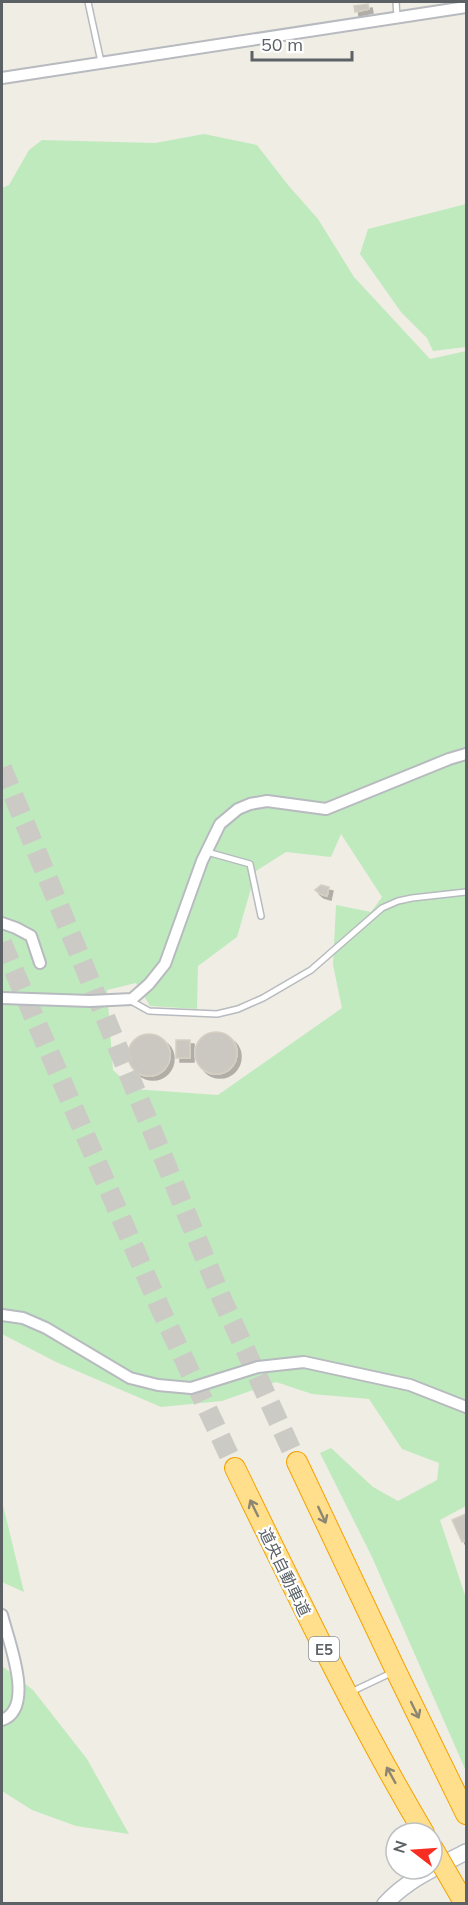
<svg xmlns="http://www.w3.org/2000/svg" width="468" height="1905" font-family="Mulish,'Noto Sans JP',sans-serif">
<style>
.green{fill:#bfeabe;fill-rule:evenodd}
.building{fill:#cbc8c1;stroke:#d5cfc2;stroke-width:1.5;filter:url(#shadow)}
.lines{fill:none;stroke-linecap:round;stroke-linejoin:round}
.motorway-tunnel{stroke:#cbcac4;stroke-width:20;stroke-dasharray:20 10;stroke-linecap:butt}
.service-casing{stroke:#b7babf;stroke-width:8}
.minor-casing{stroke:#b7babf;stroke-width:14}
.secondary-casing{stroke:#b8bbc1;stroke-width:18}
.motorway-casing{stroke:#f4a200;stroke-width:22}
.service{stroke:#fff;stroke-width:5}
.minor{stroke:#fff;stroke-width:10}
.secondary{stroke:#fff;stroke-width:15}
.motorway{stroke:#ffdf8c;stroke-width:20}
.motorway-bridge-casing{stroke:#f4a200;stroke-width:22;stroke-linecap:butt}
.motorway-bridge{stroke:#ffdf8c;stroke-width:20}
.oneway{stroke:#8d8771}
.labels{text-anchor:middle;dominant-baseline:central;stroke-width:4.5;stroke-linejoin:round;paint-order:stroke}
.shield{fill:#fff;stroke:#8d9094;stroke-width:1.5}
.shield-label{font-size:15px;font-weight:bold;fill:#5c6166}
.street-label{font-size:16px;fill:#5c6166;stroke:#fff}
</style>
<defs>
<filter id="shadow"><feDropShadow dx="4" dy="4" stdDeviation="0" flood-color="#0004"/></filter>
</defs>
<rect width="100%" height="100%" fill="#f0ede4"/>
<path class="green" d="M204 134 257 145 288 185 318 219 354 277 430 359 466 351V1506L440 1520 466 1598V1771L372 1557 320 1453 331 1448 373 1487 398 1501 437 1480 439 1463 402 1449 369 1399 312 1394 276 1382 222 1401 161 1407 56 1362 2 1334V188L9 185 29 150 42 140 155 143ZM341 834 382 897 371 912 336 905 333 965 342 1008 218 1095 133 1089 113 1070 107 990 136 983 150 1006 197 1009 198 966 237 937 256 871 286 852 331 857Z
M466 204V347L433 351 427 338 401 312 360 254 368 229Z
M2 1502 4 1509 24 1592 2 1582Z
M2 1666 33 1690 87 1759 129 1834 76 1826 32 1810 2 1791Z"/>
<path class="building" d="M368 4 369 9 355 12 354 6Z
M321 885 329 887 327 896 320 894 315 890Z
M195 1053a21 21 0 1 1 42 0a21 21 0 1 1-42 0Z
M128 1055a21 21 0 1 1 42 0a21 21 0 1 1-42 0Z
M176 1040H190V1058H176Z
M466 1514V1540L462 1542 452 1520Z"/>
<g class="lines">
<path class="motorway-tunnel" d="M2 768 221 1297 297 1462
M2 943 160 1308 235 1468"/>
<g class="service-casing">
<path id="service" d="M88 2 101 62
M396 2 397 17
M207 852 250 864 261 916
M131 1001 149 1011 217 1014 238 1009 263 998 311 970 382 908 398 901 412 898 466 892
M351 1692 391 1673"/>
</g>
<g class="minor-casing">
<path id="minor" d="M2 78 466 7
M2 923 16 928 31 936 40 963
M2 998 90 1001 132 999 149 984 165 964 202 861 220 824 238 809 250 804 267 801 326 809 449 759 466 754
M2 1315 23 1318 46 1328 130 1378 158 1385 191 1388 258 1367 304 1362 410 1385 466 1407
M2 1615C8 1640 36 1708 2 1720"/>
</g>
<g class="secondary-casing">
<path id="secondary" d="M385 1904C408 1879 437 1867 466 1852"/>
</g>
<g class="motorway-casing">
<path id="motorway" d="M297 1462 396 1671 466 1814
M235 1468C295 1591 354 1715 424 1833"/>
</g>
<use href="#service" class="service"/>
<use href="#minor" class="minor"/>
<use href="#secondary" class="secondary"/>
<use href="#motorway" class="motorway"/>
<g class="motorway-bridge-casing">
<path id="motorway-bridge" d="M432 1847 465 1904"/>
</g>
<use href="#motorway-bridge" class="motorway-bridge"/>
</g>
<defs><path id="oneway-shaft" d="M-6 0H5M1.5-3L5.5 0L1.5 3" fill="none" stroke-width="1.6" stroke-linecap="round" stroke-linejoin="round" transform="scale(1.5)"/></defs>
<g class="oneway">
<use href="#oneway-shaft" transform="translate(254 1508) rotate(-116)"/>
<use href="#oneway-shaft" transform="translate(322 1515) rotate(65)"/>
<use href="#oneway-shaft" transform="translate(415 1710) rotate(64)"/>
<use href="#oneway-shaft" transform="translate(391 1775) rotate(-119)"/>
</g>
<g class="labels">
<rect class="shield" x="309" y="1637" width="30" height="24" rx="4.5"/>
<g class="shield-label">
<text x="324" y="1649">E5</text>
</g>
<g class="street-label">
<text transform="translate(285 1572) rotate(64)">道央自動車道</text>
</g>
</g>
<rect width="468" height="1905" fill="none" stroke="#5c6166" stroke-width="6"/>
<g transform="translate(414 1851) rotate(287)"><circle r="28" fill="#ffffff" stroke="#bec0c2" stroke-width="1.5"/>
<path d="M0-4.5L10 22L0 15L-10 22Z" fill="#f92d21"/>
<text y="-9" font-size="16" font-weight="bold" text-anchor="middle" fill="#5c6166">N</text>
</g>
<path d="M252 51v9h100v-9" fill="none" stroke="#5c6166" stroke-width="3"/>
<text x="261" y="51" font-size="18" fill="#5c6166" stroke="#ffffff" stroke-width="4.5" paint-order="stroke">50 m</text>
</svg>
